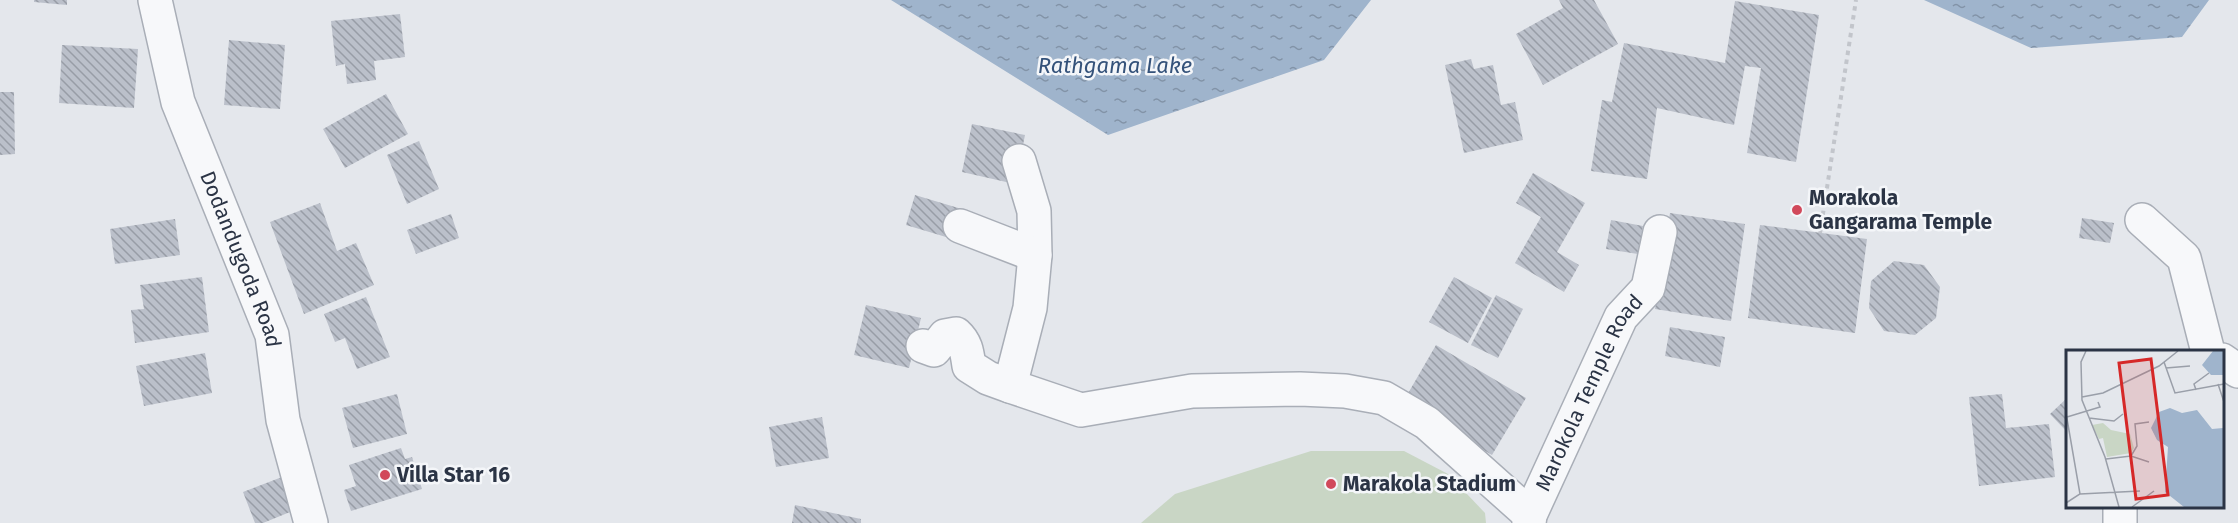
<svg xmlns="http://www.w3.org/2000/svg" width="2238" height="523" font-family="'Fira Sans',sans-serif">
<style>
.pitch{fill:#c9d6c5}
.water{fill:url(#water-ripples)}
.building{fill:url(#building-back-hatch)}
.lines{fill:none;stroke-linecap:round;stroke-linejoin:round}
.minor-casing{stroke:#a9aeb7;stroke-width:36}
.path{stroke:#c2c5cb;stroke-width:4;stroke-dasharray:4.5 4.5;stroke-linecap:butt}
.minor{stroke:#f7f8fa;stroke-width:33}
.poi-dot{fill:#d1495b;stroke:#f4f6f9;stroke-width:2}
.labels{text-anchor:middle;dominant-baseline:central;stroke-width:5;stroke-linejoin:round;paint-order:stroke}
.poi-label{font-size:21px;font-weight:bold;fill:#2b3445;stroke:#f4f6f9;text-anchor:start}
.street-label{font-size:21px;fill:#2b3445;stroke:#f4f6f9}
.water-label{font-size:22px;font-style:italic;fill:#34527a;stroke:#f4f6f9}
.inset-road{fill:none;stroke:#9a9fa9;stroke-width:1.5}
.view{fill:#d62828;fill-opacity:0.15;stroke:#d62828;stroke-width:3}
.inset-edge{fill:none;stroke:#2b3445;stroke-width:3}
</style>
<defs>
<pattern id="water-ripples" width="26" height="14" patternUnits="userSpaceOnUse" patternTransform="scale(1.5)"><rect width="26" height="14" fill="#9fb4cc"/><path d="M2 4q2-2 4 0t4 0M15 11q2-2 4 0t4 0" fill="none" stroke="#8293a7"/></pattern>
<pattern id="building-back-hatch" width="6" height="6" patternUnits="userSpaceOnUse" patternTransform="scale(1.5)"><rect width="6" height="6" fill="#bbc0ca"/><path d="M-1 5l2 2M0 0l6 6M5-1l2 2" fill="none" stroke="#989da6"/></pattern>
</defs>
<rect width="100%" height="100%" fill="#e4e7ec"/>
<path class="pitch" d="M1311 451H1404L1448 474 1485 513 1486 523H1141L1175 494Z"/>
<path class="water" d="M891 0H1371L1324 60 1108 135Z
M1924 0H2209L2182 37 2031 48Z"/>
<path class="building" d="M34 0H67V5L34 2Z
M1559 0H1594L1618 44 1543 85 1516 34 1563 8Z
M1735 1 1819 15 1796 162 1747 153 1761 68 1745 66 1734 125 1657 108 1647 179 1591 171 1602 100 1612 102 1624 43 1725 63Z
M400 14 405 57 374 61 376 80 347 84 345 64 336 66 331 21Z
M229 40 285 45 280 109 224 105Z
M62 45 138 49 134 108 59 103Z
M1471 59 1474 69 1493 65 1501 105 1515 102 1523 140 1464 153 1445 65Z
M0 92H14L15 154 0 155Z
M386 94 408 134 345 168 323 129Z
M972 124 1025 135 1015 184 962 172Z
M419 141 439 189 407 204 387 155Z
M1533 173 1585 203 1557 252 1579 265 1564 292 1515 263 1541 217 1516 203Z
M915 195 965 210 956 240 906 225Z
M320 203 337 251 356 243 374 285 304 314 270 222Z
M1670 213 1745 224 1731 321 1655 309Z
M451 214 459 238 416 254 407 230Z
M2082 218 2114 223 2110 243 2079 238Z
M175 219 180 255 115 264 110 229Z
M1611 220 1643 226 1638 254 1606 249Z
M1760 225 1867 239 1855 333 1748 318Z
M1894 261 1924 265 1940 287 1936 318 1915 335 1884 331 1869 308 1871 281Z
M202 277 209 332 135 343 131 310 144 309 140 285Z
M1454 277 1492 298 1468 343 1429 322Z
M1496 295 1523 309 1498 358 1471 345Z
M366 297 390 357 357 369 345 338 335 342 324 314Z
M866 305 921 318 909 368 854 355Z
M1670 327 1725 337 1720 367 1665 356Z
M1436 345 1526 398 1492 455 1403 402Z
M205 353 212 393 144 406 136 366Z
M397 394 407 434 353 448 342 408Z
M2002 394 2006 428 2049 424 2055 477 1979 486 1969 397Z
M2067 398V432L2050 414Z
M822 417 829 458 776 467 769 427Z
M401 448 405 459 412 457 422 489 351 511 344 490 356 486 349 465Z
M282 477 295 510 263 523H255L243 492Z
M795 505 861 519V523H792Z"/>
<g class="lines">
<g class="minor-casing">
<g id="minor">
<path id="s1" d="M155 0 178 102 272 335 283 420 311 523"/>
<path d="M1019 161 1034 211 1035 255 1030 308 1010 386 1081 410 1192 391 1300 389 1345 391 1384 398 1427 423 1530 515"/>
<path d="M2142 220 2184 258 2208 352"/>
<path d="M960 226 1035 255"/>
<path d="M923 346 934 350 945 336 956 334C966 343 967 352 969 366L988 378 1010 386"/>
<path d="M2222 360 2238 371"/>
<path id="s2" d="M1529 523 1530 515 1621 317 1648 288 1660 232"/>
<path d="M2120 523V506"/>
</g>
</g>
<path class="path" d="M1820 233 1856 0"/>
<use href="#minor" class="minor"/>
</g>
<g class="poi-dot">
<circle cx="1797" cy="210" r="6"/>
<circle cx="385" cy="475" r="6"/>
<circle cx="1331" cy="484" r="6"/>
</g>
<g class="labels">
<g class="poi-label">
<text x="1809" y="198">Morakola<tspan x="1809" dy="24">Gangarama Temple</tspan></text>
<text x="397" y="475">Villa Star 16</text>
<text x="1343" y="484">Marakola Stadium</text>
</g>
<g class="street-label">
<text stroke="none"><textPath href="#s1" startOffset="274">Dodandugoda Road</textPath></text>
<text stroke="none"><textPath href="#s2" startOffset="144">Marokola Temple Road</textPath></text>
</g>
<g class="water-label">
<text x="1115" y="65">Rathgama Lake</text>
</g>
</g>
<g transform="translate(2066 350)">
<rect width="158" height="158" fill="#e4e7ec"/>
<path d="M37 73 45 80 64 84 68 98 65 103 41 107 37 88 33 89 26 75Z" fill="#c9d6c5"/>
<path d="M147 1H157V25H145L136 15ZM104 58 116 63 131 60 146 79 157 78V157H118L99 142 102 97 91 90 85 78 93 62Z" fill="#9fb4cc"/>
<path class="inset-road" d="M20 1 15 12 16 50 39 107 53 157M98 12 109 43 158 34M100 18 124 16M152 34 158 52M130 40 128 34 143 23M16 47 37 43 93 16 112 1M0 63 14 144 0 153M1 67 34 57 32 52M23 68 48 71 57 64M65 106 71 96 69 74 83 72M40 109 65 106 83 112M14 144 74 141M66 157 88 141"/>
<path class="view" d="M85 9 102 145 70 149 53 13Z"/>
<rect width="158" height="158" class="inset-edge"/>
</g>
</svg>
